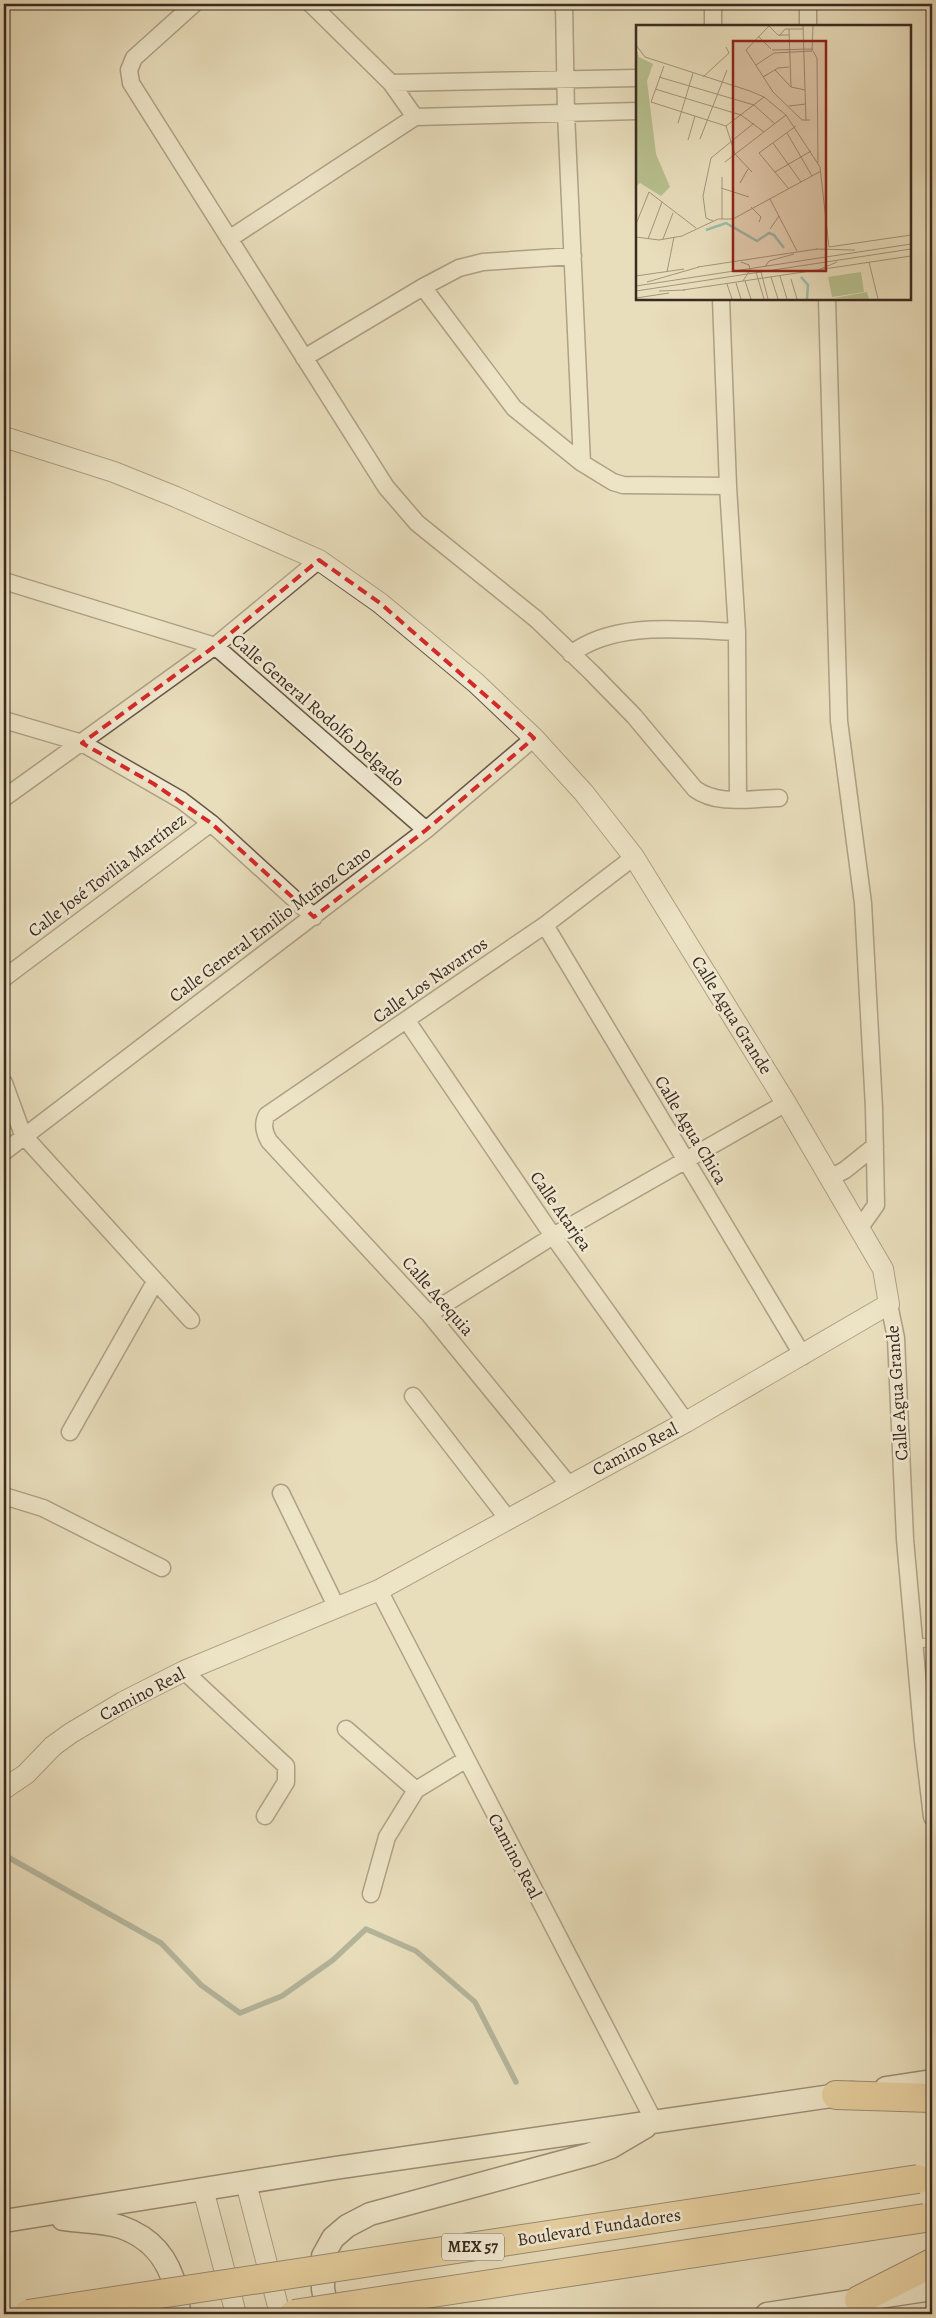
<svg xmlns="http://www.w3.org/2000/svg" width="936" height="2318" font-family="Alegreya,serif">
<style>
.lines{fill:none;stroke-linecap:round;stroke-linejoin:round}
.stream{stroke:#738273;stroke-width:5.5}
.service-casing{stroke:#665747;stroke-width:10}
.minor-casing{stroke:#665747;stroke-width:19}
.tertiary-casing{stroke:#665747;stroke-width:22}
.secondary-casing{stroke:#3a2a20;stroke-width:25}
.motorway-casing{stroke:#3a2a20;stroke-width:30}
.service{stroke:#f1ead3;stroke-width:8}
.minor{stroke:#f1ead3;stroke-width:16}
.tertiary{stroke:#f1ead3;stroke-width:20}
.secondary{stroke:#f1ead3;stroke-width:22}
.motorway{stroke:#e4bf7e;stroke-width:28}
.motorway-bridge-casing{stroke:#3a2a20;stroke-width:30;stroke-linecap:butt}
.motorway-bridge{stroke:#e4bf7e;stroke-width:28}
.marked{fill:none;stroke:#d62828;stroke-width:4;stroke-dasharray:10 6;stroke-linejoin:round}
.labels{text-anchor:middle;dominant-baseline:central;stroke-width:5;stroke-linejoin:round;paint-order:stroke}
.shield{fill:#f1ead3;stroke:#716456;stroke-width:1}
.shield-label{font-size:16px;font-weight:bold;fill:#3a2a20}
.street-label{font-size:18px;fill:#3a2a20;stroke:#f1ead3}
.inset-river{fill:none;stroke:#99bdab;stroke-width:2.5}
.inset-road{fill:none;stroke:#a3967e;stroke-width:1}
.view{fill:#8f2418;fill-opacity:0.15;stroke:#8f2418;stroke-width:2.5}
.inset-edge{fill:none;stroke:#3a2a20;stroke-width:2.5}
</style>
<rect width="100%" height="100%" fill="#e9debc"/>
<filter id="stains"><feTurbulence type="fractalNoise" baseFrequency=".004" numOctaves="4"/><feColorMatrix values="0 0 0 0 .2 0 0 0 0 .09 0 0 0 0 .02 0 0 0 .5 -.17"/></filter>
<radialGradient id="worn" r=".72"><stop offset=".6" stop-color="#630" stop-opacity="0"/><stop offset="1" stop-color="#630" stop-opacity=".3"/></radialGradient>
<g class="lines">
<path class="stream" d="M4 1855 161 1943 201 1985 240 2013 282 1996 333 1960 366 1929 416 1951 475 2002 516 2082"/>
<g class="service-casing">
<path id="service" d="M913 1644 932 1642"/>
</g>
<g class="minor-casing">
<path id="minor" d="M194 4 134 58 129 70 131 83 386 487 417 523 536 619 592 673 634 716 695 789C718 806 751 798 779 798
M311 4 391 83 415 117
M564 4 566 113 582 463
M713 4V26
M808 4V26
M391 83 637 78
M229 239 415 117 637 111
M423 287 514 408 582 463 613 482 623 485 728 486
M721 299 728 486 737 632 738 799
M827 299 839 721 863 903 874 1108 876 1205 859 1229
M304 358 423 287 459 268 483 262 573 256
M4 581 215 646 426 830
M571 654C615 620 684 630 737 632
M4 720 82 743 181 800 211 823 314 917
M4 798 215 646 319 560
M545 925 803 1356
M4 978 211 823
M407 1021 553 1236 686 1422
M4 1083 23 1135 191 1320
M4 1152 426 830 534 738
M830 1178 845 1170 875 1146
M889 1304 896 1338 905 1539 923 1741 932 1817
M429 1314 553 1236 786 1103
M413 1396 508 1519
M70 1432 155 1282
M569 1485 429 1314 269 1141C264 1132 262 1124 267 1115L545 925 634 857
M281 1493 337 1608
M4 1496 43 1508 162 1568
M379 1590 654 2121
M184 1671 286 1766V1782L265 1816
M346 1729 416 1790
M371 1894 387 1837 416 1790 465 1760"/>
</g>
<g class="tertiary-casing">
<path id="tertiary" d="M4 437 114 472 176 497 319 560 380 603 476 683 534 738 584 793 634 857 786 1103 883 1269 889 1304 686 1422 379 1590 184 1671 123 1702 71 1733 53 1746 26 1774 4 1789
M246 2183 280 2314
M203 2189 236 2314"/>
</g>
<g class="secondary-casing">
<path id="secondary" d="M886 2088 932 2081
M63 2219C81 2222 103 2221 121 2227 161 2241 177 2273 179 2314
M4 2221 335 2168 852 2093
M328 2314 323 2289V2256L333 2238 347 2226 370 2214 591 2154 611 2147 645 2127
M767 2314 932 2289"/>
</g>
<g class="motorway-casing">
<path id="motorway" d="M836 2095 932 2098
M859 2300 932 2263"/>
</g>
<use href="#service" class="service"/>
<use href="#minor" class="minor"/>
<use href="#tertiary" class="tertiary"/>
<use href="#secondary" class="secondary"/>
<use href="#motorway" class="motorway"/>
<g class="motorway-bridge-casing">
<path id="motorway-bridge" d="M28 2314 918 2179
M294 2314 925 2218"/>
</g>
<use href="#motorway-bridge" class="motorway-bridge"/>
</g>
<path d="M0 0H936V2318H0ZM319 560 380 603 534 738 426 830 314 917 211 823 154 784 82 743 215 646Z" fill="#e9debc" fill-opacity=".55" fill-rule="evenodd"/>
<path class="marked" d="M319 560 380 603 534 738 426 830 314 917 211 823 154 784 82 743 215 646Z"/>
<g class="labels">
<rect class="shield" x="442" y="2233.5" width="62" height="27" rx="4"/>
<g class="shield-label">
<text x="473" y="2247">MEX 57</text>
</g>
<g class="street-label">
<text transform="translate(318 710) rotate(41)">Calle General Rodolfo Delgado</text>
<text transform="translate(107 875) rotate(-37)">Calle José Tovilia Martínez</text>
<text transform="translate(270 924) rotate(-37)">Calle General Emilio Muñoz Cano</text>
<text transform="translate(430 980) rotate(-35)">Calle Los Navarros</text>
<text transform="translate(732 1015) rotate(58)">Calle Agua Grande</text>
<text transform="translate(691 1130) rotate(59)">Calle Agua Chica</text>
<text transform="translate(561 1211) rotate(55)">Calle Atarjea</text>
<text transform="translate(438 1296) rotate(49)">Calle Acequia</text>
<text transform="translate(897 1393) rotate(-94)">Calle Agua Grande</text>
<text transform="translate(635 1449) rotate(-28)">Camino Real</text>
<text transform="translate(142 1694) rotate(-28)">Camino Real</text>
<text transform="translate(515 1856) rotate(62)">Camino Real</text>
<text transform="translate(599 2227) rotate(-9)">Boulevard Fundadores</text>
</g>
</g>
<g transform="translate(636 25)">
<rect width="275" height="275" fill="#e9debc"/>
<path d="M0 23 3 32 17 39 11 56 20 129 34 162 25 171 4 158 0 161ZM225 247 228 267 196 272 192 252ZM231 267 233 274 199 273Z" fill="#b8c190"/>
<path class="inset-river" d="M70 205 90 198 121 216 133 208 138 210 148 223M165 252 172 260 171 274"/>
<path class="inset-road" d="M133 1 110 25 137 67 166 95H174M133 1 142 10H153M167 1 170 96M153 4 155 62M122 11 135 24M143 11 149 4H167M0 20 9 32 114 66 128 72 150 90 184 142 193 222M136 25 177 24M177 26 181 33 182 138M120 40 138 28 176 26 177 1M28 41 15 77 90 101M139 45 155 62 169 65M23 52 118 80 139 99M67 52 93 28 90 22M127 52 142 43 153 42M19 64 105 90 128 107M153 81 170 79M42 98 57 48M90 101 99 129 116 147M90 101 128 72M151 108 176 151M64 114 91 45M52 115 59 91M137 118 165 157M89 137 150 90M139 147 175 126M104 158 112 144M85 163 113 172M153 164 123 128 160 101M134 174 161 226M115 182 125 192 123 197M86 194V152M77 196 70 193 67 171 75 133 118 98M0 199 13 167 60 203M134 204 143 191M0 212 23 215 46 211 82 194H97L185 146M12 214 26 177M27 214 37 188M193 222 275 210M180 224 219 225M105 237 113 240 114 245 107 256M233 237 242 274M62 242 181 224M129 242 133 236 158 229M182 245 201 237M31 247 38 212M120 247 128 274M125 247 132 274M0 251 48 244M144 251 151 274M135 252 142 274M155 254 161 274M109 256 115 274M11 257 63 242M100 258 105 274M91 259 96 274M0 261 275 219M47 265 275 231M0 266 275 224M23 266 49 265M0 273 33 268"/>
<path class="view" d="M97 16H190V246H97Z"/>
<rect width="275" height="275" class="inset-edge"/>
</g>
<rect width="936" height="2318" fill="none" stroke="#e9debc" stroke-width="20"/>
<rect x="5" y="5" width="926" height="2308" fill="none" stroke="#3a2a20" stroke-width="2.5"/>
<rect x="10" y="10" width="916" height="2298" fill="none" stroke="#3a2a20"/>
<rect width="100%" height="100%" filter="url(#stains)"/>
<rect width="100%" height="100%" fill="url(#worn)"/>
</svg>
